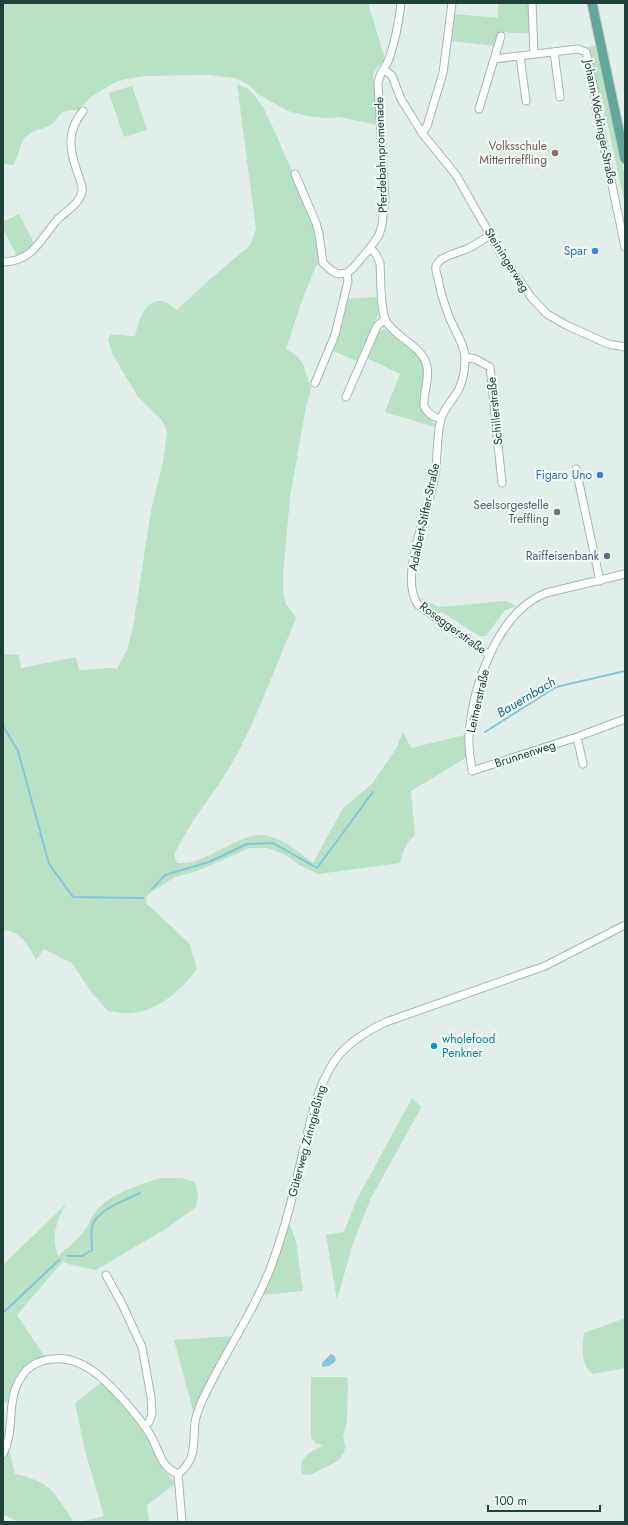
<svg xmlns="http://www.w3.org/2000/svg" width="628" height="1525" font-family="Jost,sans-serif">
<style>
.green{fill:#b8e1c6}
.water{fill:#83c5d9}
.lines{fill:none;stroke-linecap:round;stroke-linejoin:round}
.stream{stroke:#83c5d9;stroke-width:2}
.minor-casing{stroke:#a3b7b1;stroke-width:9}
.major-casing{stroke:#c0cac8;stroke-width:11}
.minor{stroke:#fff;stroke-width:7}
.major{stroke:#61a89b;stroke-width:9}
.education-dot{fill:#8d6e63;stroke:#f2faf7;stroke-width:1.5}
.shop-dot{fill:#3f7fe0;stroke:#f2faf7;stroke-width:1.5}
.worship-dot{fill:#6b7280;stroke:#f2faf7;stroke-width:1.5}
.service-dot{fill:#5c6f8a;stroke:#f2faf7;stroke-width:1.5}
.culture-dot{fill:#0f9aa8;stroke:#f2faf7;stroke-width:1.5}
.labels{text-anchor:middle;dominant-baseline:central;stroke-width:4;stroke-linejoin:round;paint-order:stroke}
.street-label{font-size:12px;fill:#1f413a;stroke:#f2faf7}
.education-label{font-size:12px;fill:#785e54;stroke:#f2faf7;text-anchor:end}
.shop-label{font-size:12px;fill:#366cbe;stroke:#f2faf7;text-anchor:end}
.worship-label{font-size:12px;fill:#5b616d;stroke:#f2faf7;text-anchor:end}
.service-label{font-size:12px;fill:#4e5e75;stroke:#f2faf7;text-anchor:end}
.culture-label{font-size:12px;fill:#0d838f;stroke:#f2faf7;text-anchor:start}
.water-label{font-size:13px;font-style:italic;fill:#126884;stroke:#f2faf7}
</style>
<rect width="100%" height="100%" fill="#e1eee9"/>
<path class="green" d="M3 3H368L385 59 375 70 373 75 378 125 339 117 327 118 307 116 288 111 258 94 249 85 242 81 235 78 208 75 146 76 121 80 112 84 91 97 78 110C54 110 63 118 49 126 39 131 32 129 24 139 19 147 18 159 13 165L3 164Z
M498 3H536L537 34 499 32 496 46 451 41 454 14 498 18Z
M597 45 625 177V205L607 122H603C603 111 610 107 598 99V89L591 53 587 47Z
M237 84 248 89 254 95 263 107 274 130 315 224 320 260 315 268 301 303 286 349 297 356 303 364 311 388 305 412 290 497 283 575V593L286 604 296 618C276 665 259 714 234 760 216 792 190 820 174 855L177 863C209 866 241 828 269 836 285 840 300 853 313 863L343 808 372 784 396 749 403 732 411 748 469 734V756L411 791 415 835C406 843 403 851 400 863L318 874 299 865 286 855 267 848H249L195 872 175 877 147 895 146 903 189 943 197 969C181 990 160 1010 132 1013 125 1014 116 1012 108 1011L92 993 72 963 44 949 36 960C28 945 21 931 3 930V654L19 655 21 668 76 657 79 670 111 668 117 669 127 650 133 627 151 511 163 462 167 432 164 424 160 418 138 397 113 355 108 340 110 335C118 333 127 337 135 336 138 324 144 299 161 301 167 301 172 307 177 310L207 282 250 245 256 229Z
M132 86 147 130 124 137 109 93Z
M19 214 35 245 18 258 3 229V222Z
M379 297V312L357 361 331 350 346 299Z
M385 329C397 334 424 357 424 371 424 382 418 394 420 405 422 413 430 418 435 424V427L385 412 400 374 367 358 378 332Z
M418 597 439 607 506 601 516 606 504 611 486 636H479L442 612 437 614Z
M412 1098 419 1105 422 1106 371 1198 353 1243 337 1300 326 1235 344 1232 356 1201Z
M161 1178C173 1178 184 1177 195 1182L198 1195 196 1207 167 1228 96 1270 71 1265 63 1261 17 1315 45 1357C19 1368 14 1375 7 1402H3V1265L66 1204C56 1222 51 1236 58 1256 65 1249 75 1243 81 1235 89 1226 92 1213 102 1205 118 1191 142 1184 161 1178Z
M289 1223 296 1241 303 1291 261 1295Z
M625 1318V1368L593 1374C581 1367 582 1345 584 1333Z
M233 1336 202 1394 194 1414 174 1340Z
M311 1377H347L348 1383 347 1421 343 1436 345 1446 344 1452 339 1460 332 1464 310 1475 302 1474C298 1456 310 1453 323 1445L316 1444 311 1437Z
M102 1382C120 1400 139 1420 151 1442 155 1450 157 1459 162 1467 166 1474 172 1477 175 1484L147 1505 149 1522H80L104 1516 85 1451 75 1403Z
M9 1448 15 1474C26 1476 35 1479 45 1485 57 1493 65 1510 74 1522H18L3 1514V1460Z"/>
<path class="water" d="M331 1354 334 1355 336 1359 335 1362 329 1366 322 1367V1363Z"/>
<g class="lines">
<path class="stream" d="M3 726 18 751 49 864 73 897 143 898
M485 732 556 687 625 671
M152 889 165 875 209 862 247 844 273 843 317 868 373 792
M68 1256H82L92 1250C92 1242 90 1232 93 1224 99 1209 126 1200 140 1193
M3 1313 59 1260"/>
<g class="minor-casing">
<path id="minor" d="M532 3 534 54
M554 52 560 97
M520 56 526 101
M494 59 578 49 586 52 594 89 596 109 625 247
M385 70 392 76 401 99 422 133 456 175 501 254 531 297 547 314 566 325 608 344 625 347
M479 109 501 36
M422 133 427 126 443 73 452 3
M295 174 316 223 319 234 323 263 332 271 338 274 347 273 354 267 370 248 379 235 382 225 385 199 378 84C379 72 385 70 389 59 395 41 399 22 401 3
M370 248 376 254 380 263C381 276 380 310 386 321 395 337 420 345 426 363 431 376 423 392 424 406 427 414 433 417 441 419
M3 262C34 261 40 239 58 219 66 211 79 204 82 192 83 185 79 178 77 171 69 149 67 130 83 111
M465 357 475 359 490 367 502 483
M315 383 335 335 348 281 347 273
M346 397 377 326 385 319
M576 469 600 581
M625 574 546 593C497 612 472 688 469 737 468 748 471 760 472 771L577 737 625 719
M490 655 482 650 418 605C398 576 429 510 435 476 438 458 436 437 441 419 444 408 452 401 458 391 463 381 465 369 465 358 465 345 455 331 450 319 445 306 440 292 438 278 437 275 435 270 436 266 437 263 441 259 444 258 451 254 459 252 467 249 475 245 482 240 490 235
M577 737 583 764
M106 1275 122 1304 142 1347 151 1397 152 1414 149 1422 144 1426
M3 1454C16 1429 5 1400 22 1376 29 1365 41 1360 53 1359 84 1355 108 1383 127 1404 136 1415 146 1426 152 1438 160 1453 161 1467 178 1474
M178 1474C197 1460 193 1443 195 1422 196 1415 199 1408 202 1401 223 1355 254 1312 272 1264 286 1226 295 1187 304 1147 312 1116 318 1081 339 1055 352 1040 369 1030 386 1022L545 966 625 925
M178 1474 182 1522"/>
</g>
<g class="major-casing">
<path id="major" d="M592 3 625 159"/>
</g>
<use href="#minor" class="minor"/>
<use href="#major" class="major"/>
</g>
<circle class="education-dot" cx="555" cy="153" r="4"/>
<g class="shop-dot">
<circle cx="595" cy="251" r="4"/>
<circle cx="600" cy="475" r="4"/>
</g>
<circle class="worship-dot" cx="557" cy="512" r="4"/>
<circle class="service-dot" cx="607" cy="556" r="4"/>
<circle class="culture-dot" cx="434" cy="1046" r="4"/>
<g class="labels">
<g class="street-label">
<text transform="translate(600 122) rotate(79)">Johann-Wöckinger-Straße</text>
<text transform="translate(381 155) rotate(-92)">Pferdebahnpromenade</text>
<text transform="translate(507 260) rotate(58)">Steiningerweg</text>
<text transform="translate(495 411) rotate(-96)">Schillerstraße</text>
<text transform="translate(424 517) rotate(-78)">Adalbert-Stifter-Straße</text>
<text transform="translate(453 628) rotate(36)">Roseggerstraße</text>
<text transform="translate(478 701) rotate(-77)">Leitnerstraße</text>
<text transform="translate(525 754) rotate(-18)">Brunnenweg</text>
<text transform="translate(307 1141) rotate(-75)">Güterweg Zinngießing</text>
</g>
<g class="education-label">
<text x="547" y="146">Volksschule<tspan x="547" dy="14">Mittertreffling</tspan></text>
</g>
<g class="shop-label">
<text x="587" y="251">Spar</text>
<text x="592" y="475">Figaro Uno</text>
</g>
<g class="worship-label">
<text x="549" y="505">Seelsorgestelle<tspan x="549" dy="14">Treffling</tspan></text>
</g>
<g class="service-label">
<text x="599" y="556">Raiffeisenbank</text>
</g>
<g class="culture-label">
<text x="442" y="1039">wholefood<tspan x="442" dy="14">Penkner</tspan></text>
</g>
<g class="water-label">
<text transform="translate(526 697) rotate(-31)">Bauernbach</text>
</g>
</g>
<rect width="628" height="1525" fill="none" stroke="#1f413a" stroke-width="8"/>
<path d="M488 1505v6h112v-6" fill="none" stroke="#1f413a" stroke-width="2"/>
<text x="494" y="1505" font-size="12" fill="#1f413a" stroke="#f2faf7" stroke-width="3" paint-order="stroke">100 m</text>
</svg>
